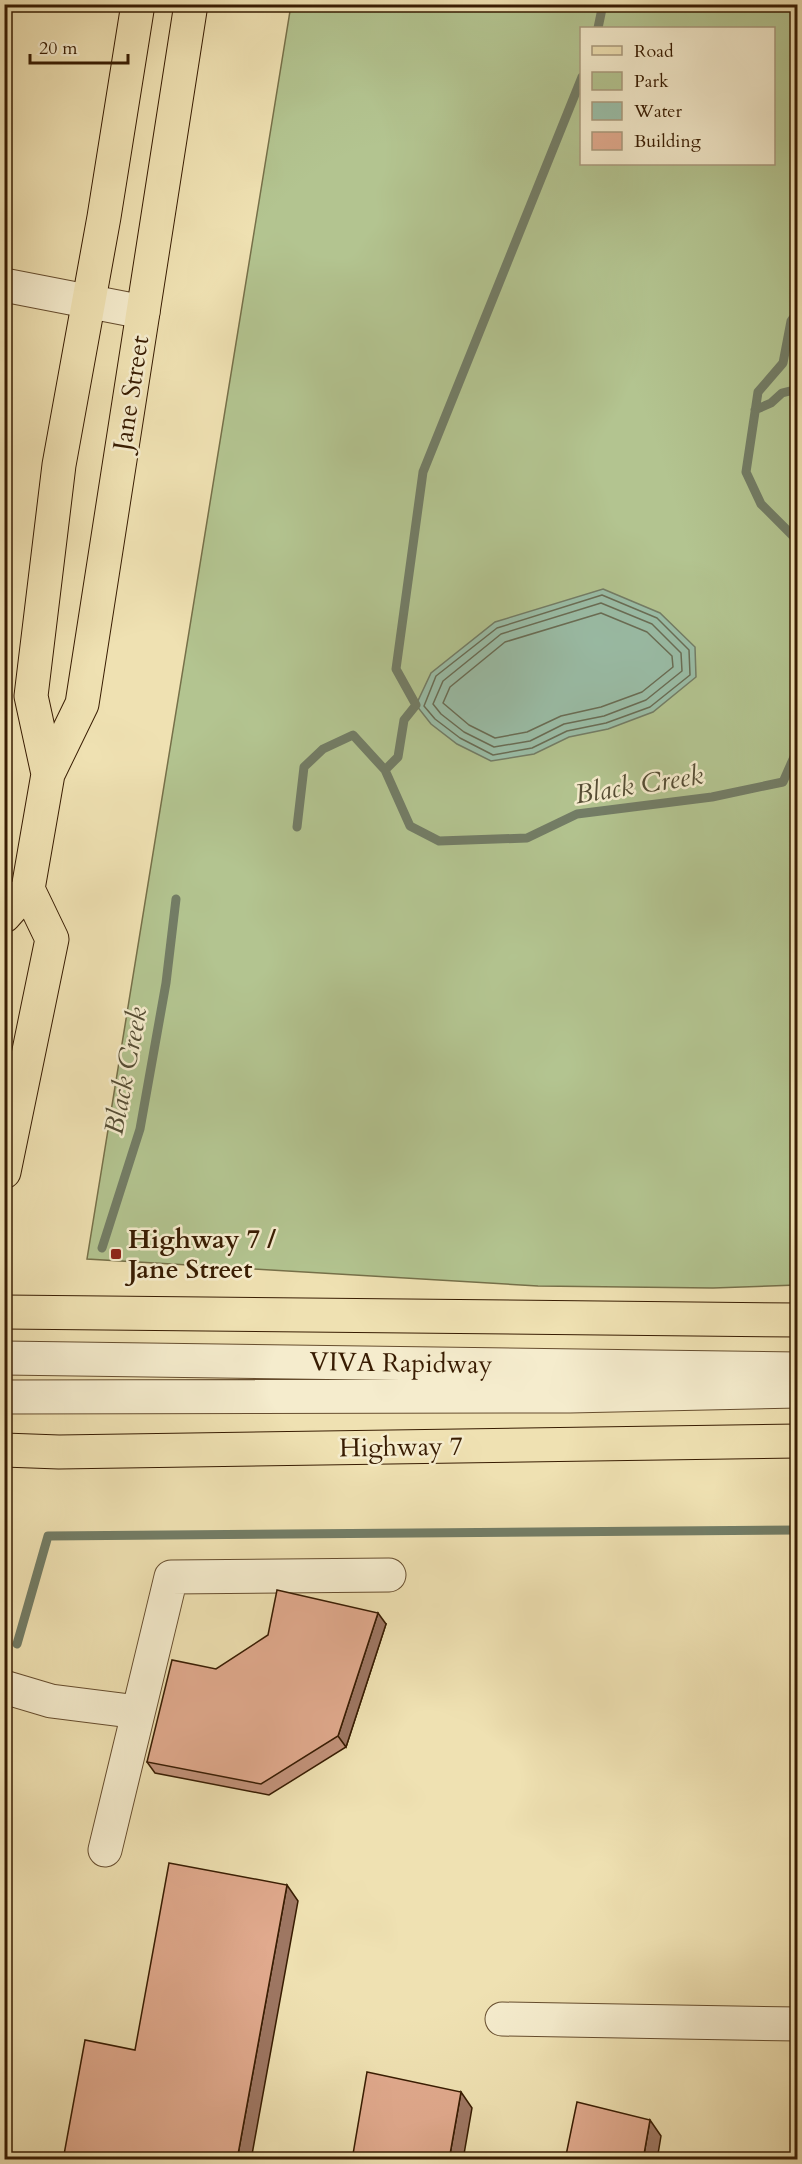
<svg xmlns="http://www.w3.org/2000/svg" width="802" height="2164" font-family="Cardo,serif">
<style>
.green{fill:#b3c490;stroke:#767049;stroke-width:1.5;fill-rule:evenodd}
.water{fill:#9abea8;stroke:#737d66;stroke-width:1.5}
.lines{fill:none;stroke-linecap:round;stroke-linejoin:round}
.shore{stroke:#696d55;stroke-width:1.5}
.stream{stroke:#737d66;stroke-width:9}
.minor-casing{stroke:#664d2e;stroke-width:35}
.major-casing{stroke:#381c02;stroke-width:35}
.minor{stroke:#f5eccd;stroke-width:33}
.major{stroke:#efe1b2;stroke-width:33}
.wall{fill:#c2927a;stroke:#381c02;stroke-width:1.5}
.shaded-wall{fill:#9e7763;stroke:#381c02;stroke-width:1.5}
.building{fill:#e1aa8e;stroke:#381c02;stroke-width:1.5}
.poi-dot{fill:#8f2418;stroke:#f5eccd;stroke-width:2}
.labels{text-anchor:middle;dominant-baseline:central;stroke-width:5;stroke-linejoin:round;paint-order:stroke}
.street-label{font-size:26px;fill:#381c02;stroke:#f5eccd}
.poi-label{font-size:26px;font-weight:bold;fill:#381c02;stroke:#f5eccd;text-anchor:start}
.water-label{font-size:27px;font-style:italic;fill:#554d34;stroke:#f5eccd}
</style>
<rect width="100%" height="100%" fill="#efe1b2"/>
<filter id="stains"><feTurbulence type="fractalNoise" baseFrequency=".00333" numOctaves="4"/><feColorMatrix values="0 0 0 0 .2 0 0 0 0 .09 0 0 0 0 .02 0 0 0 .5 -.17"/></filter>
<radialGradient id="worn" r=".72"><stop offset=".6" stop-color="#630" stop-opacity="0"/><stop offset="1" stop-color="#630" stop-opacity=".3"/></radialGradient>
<path class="green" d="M291 5H797V1285L713 1288 538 1286 87 1259ZM582 28H774V164H582Z"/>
<path class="water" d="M603 589 660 613 695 647 696 677 653 712 608 729 569 737 534 754 491 761 457 744 431 724 416 705 431 673 495 622Z"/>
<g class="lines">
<path class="shore" d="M602 595 657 618 689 650 690 675 650 707 606 723 567 731 532 748 493 755 460 738 435 719 424 706 436 676 497 628Z
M601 603 652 624 681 653 682 671 646 700 604 716 564 724 530 741 494 747 464 732 441 714 433 704 443 681 501 634Z
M601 613 647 632 672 656 673 667 642 692 601 707 561 716 527 732 495 738 469 725 443 703 450 687 505 642Z"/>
<path class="stream" d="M598 28 603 4
M798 311 791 321 783 363 758 392 746 472 761 504 798 541
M755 410 771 403 782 393 798 389
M385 770 398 757 404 720 416 705 396 669 423 472 582 77
M297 827 304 767 323 749 353 735 385 770 410 826 439 841 527 838 577 814 712 797 783 782 798 748
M102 1248 140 1129 166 983 176 899
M17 1644 48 1536 798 1530"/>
<g class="minor-casing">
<path id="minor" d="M4 285 143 312
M4 1358 798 1369
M4 1397 570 1396 798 1391
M4 1687 51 1701 138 1712
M105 1850 171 1577 389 1575
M502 2019 798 2024"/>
</g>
<g class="major-casing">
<path id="major" d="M48 774 31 696 59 465 104 217 138 4
M4 916 28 889 48 774 82 704 191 4
M4 1172 52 939 28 889
M4 1312 798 1320
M4 1450 59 1452 798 1441"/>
</g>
<use href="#minor" class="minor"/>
<use href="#major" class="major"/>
</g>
<path class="wall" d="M386 1624 346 1747 269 1795 155 1773 147 1762 216 1669Z"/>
<path class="shaded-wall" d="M378 1613 386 1624 346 1747 338 1736Z
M287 1885 298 1901 251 2160H237Z
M461 2092 472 2108 463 2160H449Z
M650 2120 661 2136 657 2160H643Z"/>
<path class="building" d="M277 1590 378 1613 338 1736 261 1784 147 1762 172 1660 216 1669 268 1635Z
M169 1863 287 1885 237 2160H63L85 2040 135 2050Z
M367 2072 461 2092 449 2160H352Z
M577 2102 650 2120 643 2160H565Z"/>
<rect class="poi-dot" x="110" y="1248" width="12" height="12" rx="3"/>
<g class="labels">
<g class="street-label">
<text transform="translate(131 393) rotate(-81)">Jane Street</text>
<text transform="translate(401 1363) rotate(1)">VIVA Rapidway</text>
<text transform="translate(401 1447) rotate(-1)">Highway 7</text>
</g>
<g class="poi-label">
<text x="128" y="1239">Highway 7 /<tspan x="128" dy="30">Jane Street</tspan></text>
</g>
<g class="water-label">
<text transform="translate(639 785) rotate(-9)">Black Creek</text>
<text transform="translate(126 1071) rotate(-79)">Black Creek</text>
</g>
</g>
<rect width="802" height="2164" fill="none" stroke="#efe1b2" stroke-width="24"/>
<rect x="6" y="6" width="790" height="2152" fill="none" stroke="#381c02" stroke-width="3"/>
<rect x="12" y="12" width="778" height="2140" fill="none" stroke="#381c02" stroke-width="1.5"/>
<rect x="580" y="27" width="195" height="138" fill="#f5eccd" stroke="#a9997c" stroke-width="1.5"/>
<rect x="592" y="46" width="30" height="9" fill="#efe1b2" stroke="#a9997c" stroke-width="1.5"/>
<text x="634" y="57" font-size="18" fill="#381c02">Road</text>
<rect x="592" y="72" width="30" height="18" fill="#b3c490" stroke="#a9997c" stroke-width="1.5"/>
<text x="634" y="87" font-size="18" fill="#381c02">Park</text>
<rect x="592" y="102" width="30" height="18" fill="#9abea8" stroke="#a9997c" stroke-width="1.5"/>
<text x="634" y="117" font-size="18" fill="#381c02">Water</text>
<rect x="592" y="132" width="30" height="18" fill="#e1aa8e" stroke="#a9997c" stroke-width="1.5"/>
<text x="634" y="147" font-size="18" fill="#381c02">Building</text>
<path d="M30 54v9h98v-9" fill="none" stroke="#381c02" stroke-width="3"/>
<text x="39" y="54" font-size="18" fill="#381c02" stroke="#f5eccd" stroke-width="4.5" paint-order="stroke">20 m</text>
<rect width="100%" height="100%" filter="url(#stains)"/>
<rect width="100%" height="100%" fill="url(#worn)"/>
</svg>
